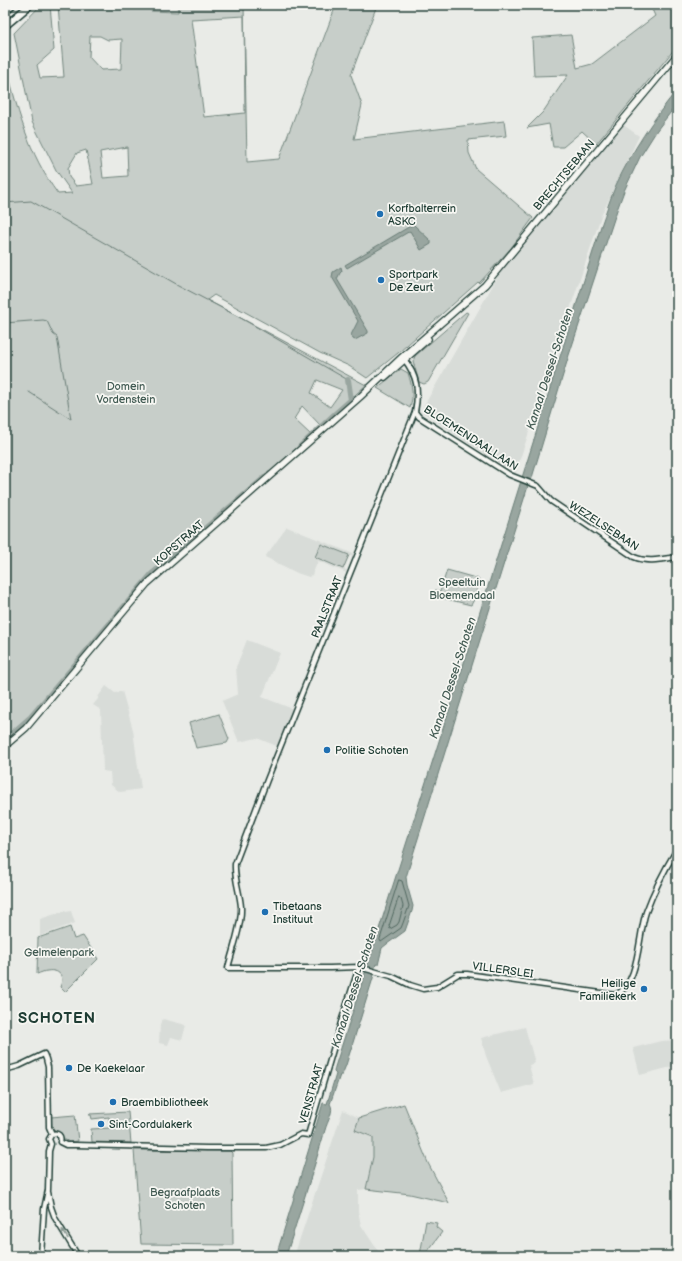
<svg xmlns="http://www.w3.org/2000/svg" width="682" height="1261" font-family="'Balsamiq Sans',sans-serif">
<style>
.built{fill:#d8dcd8}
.green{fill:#c7cec9;stroke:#73867e;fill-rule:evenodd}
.water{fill:#99a6a0;stroke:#687c75}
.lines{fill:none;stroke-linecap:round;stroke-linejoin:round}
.shore{stroke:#50675f;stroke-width:1}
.stream{stroke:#687c75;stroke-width:1}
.river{stroke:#99a6a0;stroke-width:6}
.minor-casing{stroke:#1f3d34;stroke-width:7}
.major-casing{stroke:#1f3d34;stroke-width:8}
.highway-casing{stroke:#1f3d34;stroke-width:9}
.minor{stroke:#f6f6f2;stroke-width:4}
.major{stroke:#f6f6f2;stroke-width:5.5}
.highway{stroke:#f6f6f2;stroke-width:6}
.oneway{fill:#8a9a93}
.poi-dot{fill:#1f6fb2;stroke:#f6f6f2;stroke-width:1.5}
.labels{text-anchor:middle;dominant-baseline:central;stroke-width:3.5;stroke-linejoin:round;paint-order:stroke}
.street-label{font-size:11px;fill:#1f3d34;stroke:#f6f6f2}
.poi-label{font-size:11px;fill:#1f3d34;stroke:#f6f6f2;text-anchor:start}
.park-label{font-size:11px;fill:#415a52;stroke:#f6f6f2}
.water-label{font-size:12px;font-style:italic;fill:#445c54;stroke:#f6f6f2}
.district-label{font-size:15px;font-weight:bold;letter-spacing:1px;fill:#1f3d34;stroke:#f6f6f2}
</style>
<rect width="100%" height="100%" fill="#e9ebe7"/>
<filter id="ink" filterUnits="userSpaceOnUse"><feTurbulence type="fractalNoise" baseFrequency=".025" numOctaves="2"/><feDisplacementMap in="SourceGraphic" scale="8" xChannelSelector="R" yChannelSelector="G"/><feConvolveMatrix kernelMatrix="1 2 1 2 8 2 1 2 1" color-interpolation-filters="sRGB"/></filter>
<g filter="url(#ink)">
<path class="built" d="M622 124 639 136 601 216 515 474 421 411 501 271Z
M287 527 354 554 353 557 349 555 344 569 347 571V573L318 561 312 575 309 577 297 573 265 557Z
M247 640 280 653 262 697 293 709 279 747 257 738 239 742 222 701 238 694 236 667Z
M106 686 115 693 122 691 133 730 141 789 120 792 111 785 110 772 103 771 101 710 93 705 98 699V697Z
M65 911 66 912 71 911 75 923 40 936V919Z
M163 1019 186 1025 182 1040 171 1037 168 1045 159 1043 160 1024Z
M525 1027 535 1063 529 1065 534 1084 501 1093 486 1056 481 1038Z
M677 1040V1053L675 1066 640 1075 633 1048 661 1041Z
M343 1110 359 1118 355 1130 373 1137V1157L366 1189 358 1190V1211L361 1225 380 1254 378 1256H294Z"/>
<path class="green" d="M41 5H50L54 50 37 65 40 78 64 77 58 5H151V11L178 12V5H244L247 162 279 159 336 5H377L351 75 362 105 354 139 504 121 506 136 468 140 469 153 476 169 533 218 511 248 481 281 479 283 478 282 398 353 367 378 349 366 320 353 214 295 207 300 366 385 321 426 302 406 294 419 311 435 153 575 12 738 5 740V58C15 105 29 155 58 194L72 193 56 170 32 122 14 33ZM244 16 245 113 204 117 191 19ZM90 36H100L108 40 122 39 121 69 101 70 89 57ZM127 147 128 176 103 178 100 152ZM86 150 93 184 76 186 69 177 68 168 77 153ZM317 380 342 390 330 407 311 393Z
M650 5H677V46L596 144 582 131 563 147H553L549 124 527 128 543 112 568 75 534 76 532 38 571 35 577 68 592 64 655 16Z
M466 312 468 313 428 382 424 384 419 382 413 361 415 356Z
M401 369 408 373C412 386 414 394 410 408L377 388Z
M321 544 349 555 343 569 315 557Z
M447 570 479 579 476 596 471 605 434 596 435 590 440 591 441 589Z
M219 714 229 739 227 743 196 748 189 723Z
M70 927 74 939 83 936 98 959 65 992 60 987C65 976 59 969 47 971 44 971 40 973 37 974L38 938Z
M404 1104 428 1163 449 1203 410 1194 366 1189 373 1157V1137L355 1130 359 1118Z
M128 1112 131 1143 92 1142 91 1129 110 1128V1124L113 1123V1121H109V1117L92 1119 91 1115H89V1114Z
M75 1115 78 1141 69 1142 64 1139 62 1134 52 1128 51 1117Z
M134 1150 230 1151 232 1153 233 1245 141 1244Z
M426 1221 437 1223 436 1227 442 1232 425 1255H420Z"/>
<path class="water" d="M677 90V104L657 130 640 157 624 191 617 210 569 355 531 481H527L526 485 528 486 406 877 407 885 413 906 412 911 405 931 387 944 382 948 378 965 376 964 373 974 374 975 346 1065 342 1075H340L330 1104C335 1110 327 1122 325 1130 313 1172 299 1214 286 1256H276L323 1103 327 1104 336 1074 334 1072 335 1067 462 669 601 226C606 212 610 199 616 185 632 151 653 119 677 90Z
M412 225H414L431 241V244L421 250 410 231 347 268 345 265Z
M341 267 342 271 340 273 337 279 368 331V333L355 340 353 339 351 335 358 321 332 277 333 272Z"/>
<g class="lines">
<path class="shore" d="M399 880 402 881 409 906 403 923 401 928 381 942 380 940Z
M399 897 401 899 403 906 399 922 397 925 390 929 389 926 398 899Z"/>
<path class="stream" d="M5 203 31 201 178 285 239 317 348 380
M5 323 43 320 47 321 53 334 57 337 71 419 29 392
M373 380 379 375
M5 554V562"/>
<path class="river" d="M300 447 334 415 351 400 348 380
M5 737 14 732 31 717 152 574 269 474"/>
<g class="minor-casing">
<path id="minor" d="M404 359C418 377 419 391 415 412L267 780 235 864C234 878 240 893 241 907 242 925 232 951 228 968H330L359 967 391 976 410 985 423 989 437 987 458 974H467L615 995C640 985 638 934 646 912 654 890 665 869 677 849
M415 412 419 417 510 475 538 486 551 501 634 557C648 563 663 559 677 557
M5 1070 19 1066 44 1054 46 1059 48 1067 49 1127 52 1134
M52 1134C58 1132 62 1136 60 1142
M60 1142 66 1145H75L207 1148H266L280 1145 301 1134 308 1135 342 1019 359 967
M48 1192 51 1207 55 1218 78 1256
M41 1256 44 1209 48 1190 49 1151 51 1144 49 1139 52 1134"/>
</g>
<g class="major-casing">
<path id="major" d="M385 377 428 339
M5 746 26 728 147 584 360 397 402 357 485 285 677 55"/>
</g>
<g class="highway-casing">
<path id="highway" d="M5 11 12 5
M5 26 30 5"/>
</g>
<use href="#minor" class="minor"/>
<use href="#major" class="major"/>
<use href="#highway" class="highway"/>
</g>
<defs><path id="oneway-solid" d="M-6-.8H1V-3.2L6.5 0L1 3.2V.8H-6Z"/></defs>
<use class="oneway" href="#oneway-solid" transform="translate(65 1234) rotate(-122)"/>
</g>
<g class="poi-dot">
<circle cx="380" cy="214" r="4"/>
<circle cx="381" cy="280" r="4"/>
<circle cx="327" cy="750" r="4"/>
<circle cx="265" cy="912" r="4"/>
<circle cx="644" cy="989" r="4"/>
<circle cx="69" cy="1068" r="4"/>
<circle cx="113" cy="1102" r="4"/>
<circle cx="101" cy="1124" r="4"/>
</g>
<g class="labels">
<g class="street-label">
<text transform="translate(564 175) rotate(-50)">BRECHTSEBAAN</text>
<text transform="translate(471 438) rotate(33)">BLOEMENDAALLAAN</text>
<text transform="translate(604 526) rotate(33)">WEZELSEBAAN</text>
<text transform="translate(179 543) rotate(-41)">KOPSTRAAT</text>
<text transform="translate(327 607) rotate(-68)">PAALSTRAAT</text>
<text transform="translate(503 970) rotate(8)">VILLERSLEI</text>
<text transform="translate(311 1094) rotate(-74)">VENSTRAAT</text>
</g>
<g class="poi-label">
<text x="388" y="208">Korfbalterrein<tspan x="388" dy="13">ASKC</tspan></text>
<text x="389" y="274">Sportpark<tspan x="389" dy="13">De Zeurt</tspan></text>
<text x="335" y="750">Politie Schoten</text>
<text x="273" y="906">Tibetaans<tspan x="273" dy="13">Instituut</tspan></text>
<text x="636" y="983" text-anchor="end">Heilige<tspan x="636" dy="13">Familiekerk</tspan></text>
<text x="77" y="1068">De Kaekelaar</text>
<text x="121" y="1102">Braembibliotheek</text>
<text x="109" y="1124">Sint-Cordulakerk</text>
</g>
<g class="park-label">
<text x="126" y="386">Domein<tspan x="126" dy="13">Vordenstein</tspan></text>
<text x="462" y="582">Speeltuin<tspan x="462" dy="13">Bloemendaal</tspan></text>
<text x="59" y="952">Gelmelenpark</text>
<text x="185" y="1192">Begraafplaats<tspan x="185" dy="13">Schoten</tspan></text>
</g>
<g class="water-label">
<text transform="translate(550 369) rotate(-72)">Kanaal Dessel-Schoten</text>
<text transform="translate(453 678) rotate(-72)">Kanaal Dessel-Schoten</text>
<text transform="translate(355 987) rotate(-72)">Kanaal Dessel-Schoten</text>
</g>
<g class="district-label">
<text x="57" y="1018">SCHOTEN</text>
</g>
</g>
<rect width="682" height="1261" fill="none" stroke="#f6f6f2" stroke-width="20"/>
<rect x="10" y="10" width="662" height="1241" fill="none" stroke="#1f3d34" stroke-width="1.5" filter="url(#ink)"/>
</svg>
